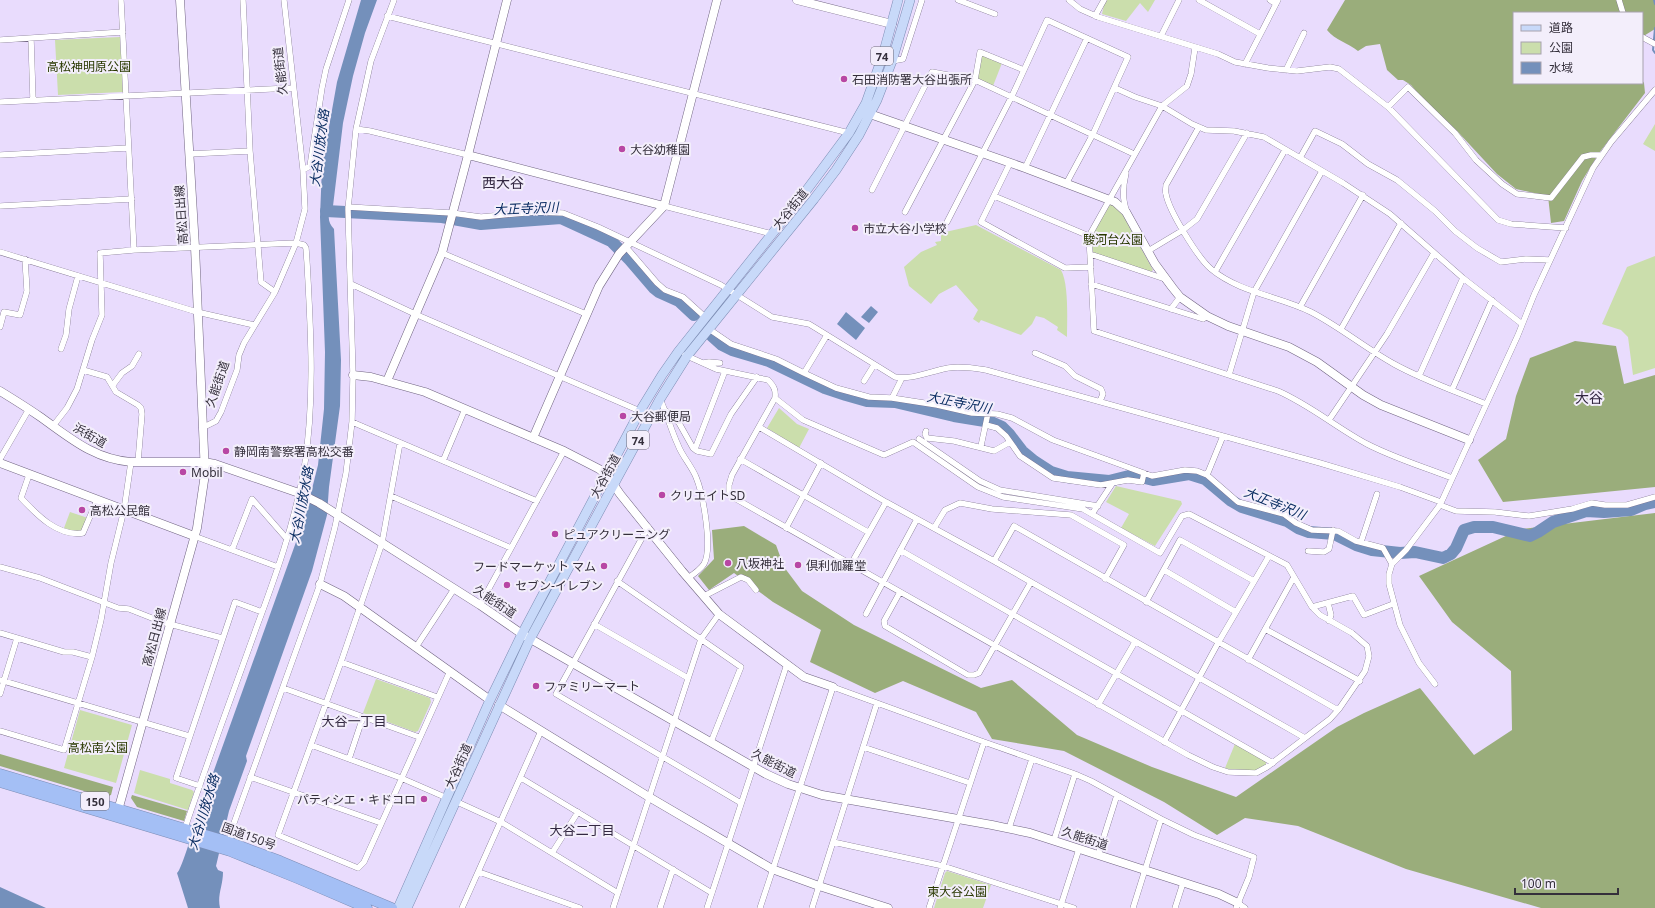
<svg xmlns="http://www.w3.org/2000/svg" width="1655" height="908" font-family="'Noto Sans','Noto Sans JP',sans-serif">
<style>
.green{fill:#cbdeac}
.forest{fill:#9aad7b}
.water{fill:#7490bb}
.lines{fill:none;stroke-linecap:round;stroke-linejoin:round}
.stream{stroke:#7490bb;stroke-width:2}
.river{stroke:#7490bb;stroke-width:12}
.street-casing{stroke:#706481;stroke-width:6}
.secondary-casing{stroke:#706481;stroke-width:9}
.primary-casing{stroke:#7d8db4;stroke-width:10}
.highway-casing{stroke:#7d8db4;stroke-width:11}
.street{stroke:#fff;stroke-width:5.5}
.secondary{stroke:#fff;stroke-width:8}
.primary{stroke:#c8d9f9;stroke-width:9}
.highway{stroke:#a4bff5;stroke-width:10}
.poi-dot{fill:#b847a4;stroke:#f3eefb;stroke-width:1.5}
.labels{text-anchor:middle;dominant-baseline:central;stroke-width:4;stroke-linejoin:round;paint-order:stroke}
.shield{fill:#f3eefb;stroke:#6d6875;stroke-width:1}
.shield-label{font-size:11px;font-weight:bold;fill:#342f3b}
.park-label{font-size:12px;fill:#293800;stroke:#f3eefb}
.street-label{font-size:12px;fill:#342f3b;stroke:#f3eefb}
.poi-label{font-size:12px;fill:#342f3b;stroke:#f3eefb;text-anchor:start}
.water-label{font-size:13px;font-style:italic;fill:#092c61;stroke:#f3eefb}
.neighbourhood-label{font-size:13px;fill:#332841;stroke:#f3eefb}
.quarter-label{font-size:14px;fill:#332841;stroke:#f3eefb}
</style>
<rect width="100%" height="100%" fill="#e9dcfd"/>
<path class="green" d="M1107 0H1155L1148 12 1140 3 1126 21 1102 14 1104 5Z
M120 37 123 92 58 95 55 40Z
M984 55 1002 63 993 86 978 80 977 76 981 56Z
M1655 124V151L1643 144Z
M1112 204 1117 207 1123 215 1153 270 1150 273 1093 253 1091 236 1109 206Z
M976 225 1061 270C1069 284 1067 321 1067 337L1057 330 1058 327 1044 318 1036 316 1032 324 1021 335 981 320 979 323 973 319 978 310 956 285 939 294 931 304 909 286 904 267 921 252 937 245 935 242 941 241V233Z
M1655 256V368L1633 375 1628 337 1621 330 1602 324 1627 267Z
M779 408 797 424 809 429 799 448 767 428Z
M1116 486 1181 501 1182 504 1155 546 1121 528 1129 514 1106 502Z
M70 512 88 518 83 531 78 533 64 528Z
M376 679 430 698 431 702 418 731 415 732 363 713Z
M80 710 132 725 116 783 64 768Z
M1235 744 1266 761V765L1255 771H1235L1225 768Z
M140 770 170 779V783L192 790 194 792 188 810 134 793Z
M947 871 991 885 983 908H934L945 873Z"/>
<path class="forest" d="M1345 0H1655V29L1642 37V13H1514V83H1642V80L1644 83 1645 93 1599 153 1582 181 1564 221 1551 223 1548 196 1516 189 1497 174 1457 131 1422 98 1411 85 1403 80H1398L1387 70 1380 44 1366 46 1358 51C1348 43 1335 40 1327 30Z
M1575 341 1616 346 1624 384 1655 375V487L1503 502 1478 460 1506 439 1516 396 1530 358Z
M1655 513V908H1541L1406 869 1298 826 1245 818 1217 835 1164 802 1064 751 992 739 976 712 903 681 875 693 810 662 821 630 773 602 734 573 709 590 698 576 714 559 712 530 744 526 776 545 784 567 802 591 854 625 981 688 1012 680 1077 735 1152 767 1236 797 1337 727 1364 713 1420 688 1474 755 1512 730 1511 671 1452 622 1419 576 1521 529Z
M0 754 113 787 111 795 104 797 0 766Z
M132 795 187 811 184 821 137 807 131 798Z"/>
<path class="water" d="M361 0H377L365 33 353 76 343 123 333 206 334 213 329 215C328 220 330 225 334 229L341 360 340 406 329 487 327 515 312 571 246 756 247 761 229 811 216 866 218 870 223 872C223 886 217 895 220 908H188L177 873C182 870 195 822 199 812L305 517 318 465 324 409 325 352 320 217 322 166 337 82Z
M871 306 878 312 869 323 861 317Z
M846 312 865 328 856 340 837 324Z
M0 887 46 908H0Z"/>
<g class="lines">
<path class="stream" d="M1654 0 1655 4
M1655 28 1653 50 1655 53"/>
<path class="river" d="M326 211 442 217 481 224 561 218 611 241 630 260 654 288 659 292 679 301 694 315
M712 336 722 345 732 350 769 361 825 388 846 395 867 401 895 402 954 416 991 422 1002 427 1009 434 1022 451 1034 461 1051 472 1067 477 1109 481 1133 475 1153 480 1189 474 1205 479 1230 500 1242 507 1287 521 1298 528 1309 532 1334 534 1356 545 1372 550 1400 553 1415 552 1443 558 1451 554 1456 548 1464 530 1474 527H1493L1530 536 1538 532 1553 522 1586 511 1604 512 1631 510 1645 504 1655 502"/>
<g class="street-casing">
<path id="street" d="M121 0 134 250 296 243 304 245 306 248 307 262C311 332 315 401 304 470 294 524 276 575 257 626 233 693 208 760 185 828
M243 0 250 151 261 282 275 292
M958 0 995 14
M1069 0 1080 9 1098 17 1218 54 1235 62 1268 68 1297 71 1330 67 1339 69 1388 107 1498 220 1511 224 1566 228
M1199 0 1260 34
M1270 0 1276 4
M1619 0 1623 13
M387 16 849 133
M1095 16 1104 0
M1161 36 1179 0
M1642 37 1655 44
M31 38 33 100
M0 40 123 32
M1195 48 1191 74 1187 86 1162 106 1089 236 1094 331 1278 391C1310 405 1337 428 1367 444 1394 458 1424 467 1452 478
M892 61 903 59 922 0
M1245 64 1278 0
M1286 70 1304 33
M1115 88 1135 97 1162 106 1192 124 1206 130 1234 131 1264 137 1343 183 1390 214 1463 278 1522 324
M0 102 293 88
M1388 107 1408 87 1455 133 1476 160 1502 184 1517 194 1551 198 1583 157 1591 155H1601
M1199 127 1166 185C1166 188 1165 192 1166 194 1169 211 1198 258 1211 269 1240 293 1279 296 1311 312 1340 327 1365 348 1394 364 1423 380 1455 391 1486 404
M356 129 370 131 468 155
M189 154 250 151
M0 155 128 148
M1300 158 1315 131 1342 144 1368 164 1397 180 1435 211 1455 231 1477 248 1501 262 1526 259 1550 260
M1010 163 981 222 1065 268 1091 267
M1025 168 1087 38
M303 170 310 166 322 88 326 69 349 0
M1126 173C1123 186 1122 200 1127 212
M872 190 932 72 975 80 1134 154
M994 196 1089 236
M0 206 132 199
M664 206 772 234
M348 207 452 213 481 217 536 212 563 213 598 227 721 285 772 317 809 324 814 327 895 377C913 380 931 371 948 368 961 366 973 368 986 370L1320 463 1400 487 1441 502
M905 212 975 80 980 52 1024 70
M947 222 1012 96 1047 20 1128 57 1093 134 1066 184
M626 247 657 283 665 290 683 297 705 317
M1148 251 1183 230 1197 219 1247 133
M0 252 197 312 254 325
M442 253 586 314
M1090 254 1165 279
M1215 272 1285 150
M351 284 415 314 640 411
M1091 284 1203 319 1207 316
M1300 307 1363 195
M1171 309 1180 297
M0 327 4 312 20 315 27 291 25 259
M709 329 731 344 776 359 804 373 827 335
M1341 329 1401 223
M61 349 66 335 69 309 78 276
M1035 353 1065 366 1075 376 1101 389 1103 394 1100 401
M685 355 716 369 768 380C774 386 776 390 775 398L732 475 729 485V495L1188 755 1213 767 1228 772 1256 773 1267 767 1330 719 1339 709 1365 671 1369 656 1367 646 1352 633 1320 615 1312 607 1287 565 1189 514 1182 516 1160 553 1083 509 1003 497 978 487 913 442 884 455 803 420 775 398
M703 363 709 362 720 363
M83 370 107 377 116 392 138 405 141 408 142 414 138 462
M804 373 836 388 869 397 892 398
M1229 375 1254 292 1322 171
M1419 376 1463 278
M902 378 892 398 937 405 972 413 997 414 1012 418 1053 440 1152 476 1185 470 1197 471 1207 475 1238 502 1284 514 1296 523 1312 530 1338 531 1356 541 1383 548 1392 564
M864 381 874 365
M113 385 122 373 132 366 139 354
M1452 390 1492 300
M660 399C667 414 671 430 678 445 682 456 691 465 696 477 703 494 713 548 704 564 700 570 694 574 688 578
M666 411 679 423 693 448 697 451 711 454 731 414 757 377
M1329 420 1387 334 1434 253
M352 422 537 501
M986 425 997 428 1006 436 1020 456 1053 478 1101 485 1128 480 1142 482 1144 473
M53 426 67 408 77 389 92 340 102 315 100 253 134 250
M759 427 886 502 994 561 1305 738
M202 428 216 421 221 412 237 370 239 355 244 343 275 292 296 243 305 209 303 170 284 0
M926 431 925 434 927 438 954 441 994 451 1010 442
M919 439 980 481 1000 490 1098 506
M400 443 382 543 341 662 278 835 358 868 364 862 450 671
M981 446 988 413
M695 449 725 371
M0 459 29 409
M740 459 868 532
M443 461 465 409
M29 475 21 498C37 515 58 537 83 533L97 500
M1207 475 1223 436
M391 496 511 548
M1440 505 1456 511 1495 512 1529 516 1572 509 1592 503 1605 505H1627L1655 497
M1092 514 1112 484
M648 527 556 694 741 803
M786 528 821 463
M934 528 945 510 960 503 992 509 1071 515 1124 545 1105 579
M194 536 278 567
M1361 542 1377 494
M232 550 252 499 287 539
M900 550 1273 763
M1308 551 1324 552 1329 549 1333 530
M994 561 1014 526 1338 710
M851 564 886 502
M0 567 40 578 118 608 129 609 162 622 222 638
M1164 570 1236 612
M617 581 741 667 711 742
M900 592 884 621 885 626 968 675H974L979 673 1031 582
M704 596 741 577 748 580 756 590
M1146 602 1180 540 1254 581
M1328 603 1331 615 1329 621
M480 605 564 451
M1312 607 1353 596 1364 615 1393 604
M866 614 917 519
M594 624 688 678
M1265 629 1360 681
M0 633 64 652H73L92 657 64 750 0 731
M416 647 454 589
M92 657 101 620 111 563 124 510 131 462
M1248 660 1294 577
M341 662 437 697
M0 680 189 736
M1435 684 1419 663 1400 625 1389 584V574L1392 564 1406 550 1440 505 1518 335 1534 295 1593 168 1611 142 1655 90
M283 688 419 737
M0 694 17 638
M1098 705 1135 642
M1164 742 1218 643 1269 556
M311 745 401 778 447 798
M863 747 970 783
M349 759 363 717
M250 777 381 823
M521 778 712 893
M200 786 176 778 235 602 262 612
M455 801 501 822 618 893
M1009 828 1032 759
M1054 840 1075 774
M229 842 234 823 320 584 335 527 346 473 352 422 353 375 348 209 356 129 371 61 394 0
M833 842 943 866 1074 908
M552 853 578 812
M1098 855 1117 795
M479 872 580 908
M1238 903 1245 908
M462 908 541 731
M613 908 701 639 719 614
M660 908 673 869
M707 908 787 664
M760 908 833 687 984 742 1075 774 1091 781 1161 819 1194 835 1254 857 1249 877 1236 908
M812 908 877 703
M929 908 984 742
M1060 908 1079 849
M1133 908 1161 819
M1175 908 1183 883"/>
</g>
<g class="secondary-casing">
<path id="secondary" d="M797 0 892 24
M864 112 1025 168 1115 202 1126 212 1155 264 1172 287 1180 297 1207 316 1228 326 1289 347 1317 362 1363 395 1381 405 1469 440
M468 155 664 206
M353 375 371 377 425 392 564 451 599 469 607 475 620 494 682 571 719 614 804 677 833 687
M387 381 442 253 468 155 507 0
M0 391C13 399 26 407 39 416 69 437 93 459 131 462H204L215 464 299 493 319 503 480 605 522 634 766 774 788 784 822 795 992 825 1030 833 1219 894 1238 903
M533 438 599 286 619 254 664 206 717 0
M0 463 194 536
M320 584 344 596 490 700
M499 705 649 797 772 869 819 886 888 908
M117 814 197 528 205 474 195 247 180 0"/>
</g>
<g class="primary-casing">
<path id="primary" d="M398 908 490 700 522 634 640 411 662 375 678 352 803 195 849 133 866 103 883 55 898 0
M407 908 530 639 660 399 687 356 814 199 836 170 859 135 877 100 892 61 910 0"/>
</g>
<g class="highway-casing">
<path id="highway" d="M0 774 229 842 280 861 392 908
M0 782 230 851 297 878 367 908"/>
</g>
<use href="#street" class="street"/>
<use href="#secondary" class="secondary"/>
<use href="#primary" class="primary"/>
<use href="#highway" class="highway"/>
</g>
<g class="poi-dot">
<circle cx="844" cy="79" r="4"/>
<circle cx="622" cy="149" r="4"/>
<circle cx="855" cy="228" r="4"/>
<circle cx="623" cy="416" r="4"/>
<circle cx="226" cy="451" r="4"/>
<circle cx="183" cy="472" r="4"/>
<circle cx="662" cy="495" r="4"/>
<circle cx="82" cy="510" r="4"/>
<circle cx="555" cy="534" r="4"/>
<circle cx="728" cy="563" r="4"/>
<circle cx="798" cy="565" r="4"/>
<circle cx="604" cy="566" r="4"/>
<circle cx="507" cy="585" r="4"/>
<circle cx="536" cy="686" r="4"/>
<circle cx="424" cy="799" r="4"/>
</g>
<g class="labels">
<g class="shield">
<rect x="871" y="47" width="22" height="18" rx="3"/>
<rect x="627" y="431" width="22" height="18" rx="3"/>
<rect x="81" y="792" width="28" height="18" rx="3"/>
</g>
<g class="shield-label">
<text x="882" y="56">74</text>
<text x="638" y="440">74</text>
<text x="95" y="801">150</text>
</g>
<g class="park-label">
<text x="89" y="66">高松神明原公園</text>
<text x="1113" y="239">駿河台公園</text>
<text x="98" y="747">高松南公園</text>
<text x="957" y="891">東大谷公園</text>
</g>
<g class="street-label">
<text transform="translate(280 71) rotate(-96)">久能街道</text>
<text transform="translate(790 209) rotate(-51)">大谷街道</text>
<text transform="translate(181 215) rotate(-94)">高松日出線</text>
<text transform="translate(217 384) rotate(-71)">久能街道</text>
<text transform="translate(90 435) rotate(30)">浜街道</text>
<text transform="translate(605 476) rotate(-61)">大谷街道</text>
<text transform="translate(495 601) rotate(34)">久能街道</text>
<text transform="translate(154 637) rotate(-75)">高松日出線</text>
<text transform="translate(774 763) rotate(27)">久能街道</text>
<text transform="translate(458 766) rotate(-66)">大谷街道</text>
<text transform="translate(249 836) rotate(20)">国道150号</text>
<text transform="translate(1085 838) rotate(18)">久能街道</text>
</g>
<g class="poi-label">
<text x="852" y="79">石田消防署大谷出張所</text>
<text x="630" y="149">大谷幼稚園</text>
<text x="863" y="228">市立大谷小学校</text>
<text x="631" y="416">大谷郵便局</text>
<text x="234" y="451">静岡南警察署高松交番</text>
<text x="191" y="472">Mobil</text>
<text x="670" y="495">クリエイトSD</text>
<text x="90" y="510">高松公民館</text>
<text x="563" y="534">ピュアクリーニング</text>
<text x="736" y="563">八坂神社</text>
<text x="806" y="565">倶利伽羅堂</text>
<text x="596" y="566" text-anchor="end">フードマーケット マム</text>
<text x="515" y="585">セブン-イレブン</text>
<text x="544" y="686">ファミリーマート</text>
<text x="416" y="799" text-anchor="end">パティシエ・キドコロ</text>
</g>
<g class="water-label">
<text transform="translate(319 148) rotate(-83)">大谷川放水路</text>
<text transform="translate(526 208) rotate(-2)">大正寺沢川</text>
<text transform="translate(959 402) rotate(11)">大正寺沢川</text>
<text transform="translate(1275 503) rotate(22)">大正寺沢川</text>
<text transform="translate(301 505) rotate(-79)">大谷川放水路</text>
<text transform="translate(203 812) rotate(-73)">大谷川放水路</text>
</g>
<g class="neighbourhood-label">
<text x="354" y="721">大谷一丁目</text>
<text x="582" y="830">大谷二丁目</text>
</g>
<g class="quarter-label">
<text x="503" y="182">西大谷</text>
<text x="1589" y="397">大谷</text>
</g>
</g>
<rect x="1513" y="12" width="130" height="72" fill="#f3eefb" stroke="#a7a2ae"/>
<rect x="1521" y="25" width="20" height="6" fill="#c8d9f9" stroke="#a7a2ae"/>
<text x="1549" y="32" font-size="12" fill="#342f3b">道路</text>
<rect x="1521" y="42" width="20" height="12" fill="#cbdeac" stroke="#a7a2ae"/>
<text x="1549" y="52" font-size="12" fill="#342f3b">公園</text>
<rect x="1521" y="62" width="20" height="12" fill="#7490bb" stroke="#a7a2ae"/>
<text x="1549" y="72" font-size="12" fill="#342f3b">水域</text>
<path d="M1515 888v6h103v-6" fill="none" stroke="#342f3b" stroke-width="2"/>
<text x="1521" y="888" font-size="12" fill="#342f3b" stroke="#f3eefb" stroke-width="3" paint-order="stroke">100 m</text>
</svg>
